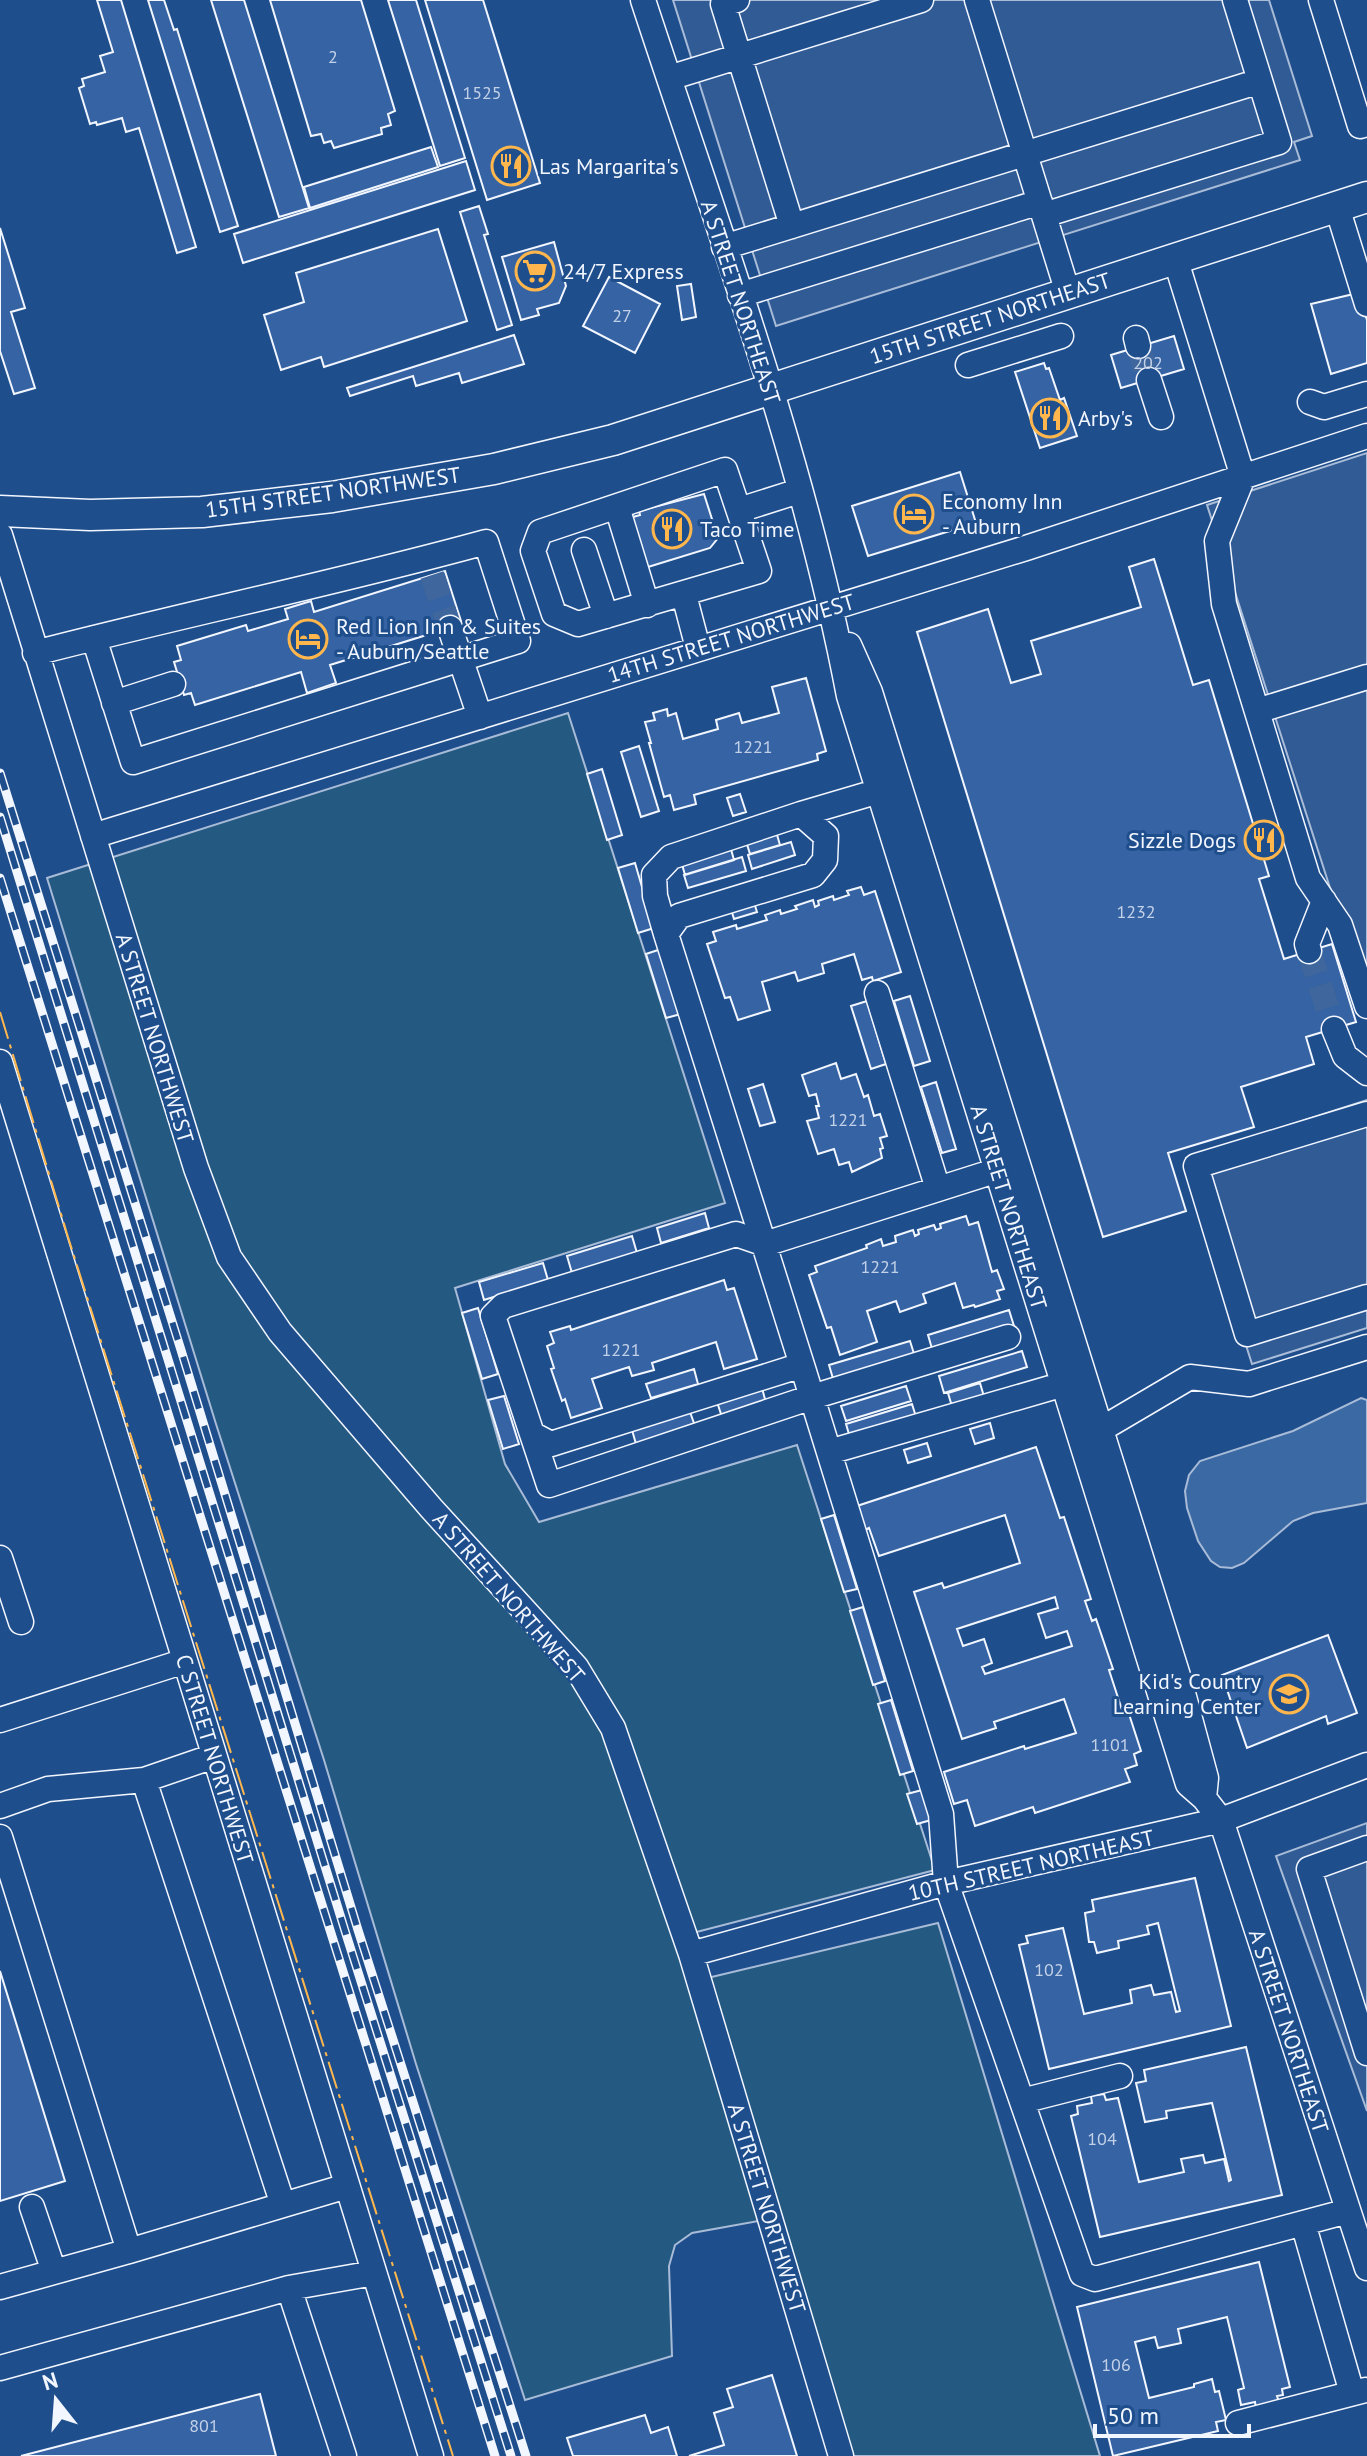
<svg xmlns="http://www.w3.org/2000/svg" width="1367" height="2456" font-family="'PT Sans',sans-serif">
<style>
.green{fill:#245a82;stroke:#a8bbd7;stroke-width:2}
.parking{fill:#305b95;stroke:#a8bbd7;stroke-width:2}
.water{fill:#3b69a3;stroke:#a8bbd7;stroke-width:2}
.building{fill:#3563a3;stroke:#f2f6ff;stroke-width:2;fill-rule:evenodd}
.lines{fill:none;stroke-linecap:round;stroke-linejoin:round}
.minor-tunnel{stroke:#3f679d;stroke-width:24;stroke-dasharray:24 12;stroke-linecap:butt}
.minor-casing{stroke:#f2f6ff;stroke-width:27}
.major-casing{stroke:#f2f6ff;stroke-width:33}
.minor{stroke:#1f4e8c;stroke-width:24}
.major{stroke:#1f4e8c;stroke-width:30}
.rail-casing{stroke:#f2f6ff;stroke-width:9}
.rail{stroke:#1f4e8c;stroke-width:6;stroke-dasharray:18;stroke-linecap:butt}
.power{stroke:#ffb74d;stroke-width:2;stroke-dasharray:28 6 4 6;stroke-linecap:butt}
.labels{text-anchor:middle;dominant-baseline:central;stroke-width:6;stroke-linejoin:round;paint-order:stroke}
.number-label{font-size:18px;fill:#c3d1e8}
.poi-label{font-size:22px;fill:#f2f6ff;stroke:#1f4e8c;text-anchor:start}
.street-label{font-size:22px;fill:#f2f6ff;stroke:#1f4e8c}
</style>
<rect width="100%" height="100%" fill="#1f4e8c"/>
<path class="green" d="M568 713 725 1203 455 1288 505 1464 539 1522 797 1445 935 1870 685 1935 699 1980 938 1923 1100 2456H841L770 2219 692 2233 675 2245 669 2266 672 2356 525 2400 416 2064 324 1760 216 1424 47 878Z"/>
<path class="parking" d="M673 0H874L875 3 884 0H1269L1312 136 1294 142 1300 160 776 326Z
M1367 453V1003L1207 505Z
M1367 1100V1328L1252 1364 1186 1158Z
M1367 1823V2111L1276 1856Z"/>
<path class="water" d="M1361 1398 1367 1400V1503L1313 1513 1293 1521 1244 1563 1232 1568 1220 1567 1211 1561 1198 1541 1187 1508 1185 1491 1189 1475 1200 1461 1293 1431Z"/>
<path class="building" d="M97 0H121L196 247 177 253 139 128 126 132 122 118 97 125 96 122 90 124 79 88 84 86 82 79 105 72 100 56 113 52Z
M148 0H164L174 30 177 29 238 226 220 232Z
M211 0H244L309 208 279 217Z
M270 0H361L395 111 388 114 391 125 381 128 382 134 334 148 331 141 324 143 321 134 311 136Z
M388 0H416L465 158 440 166Z
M425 0H483L540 183 487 200Z
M431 147 438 167 310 208 304 187Z
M466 161 475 190 243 263 234 234Z
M479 206 488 234 484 235 512 325 497 330 460 212Z
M0 228 25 308 11 312 35 388 14 394 0 351Z
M438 229 467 321 324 367 321 357 281 370 264 315 304 302 296 273Z
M554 242 566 286 559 303 537 309 539 315 521 320 502 257Z
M609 277 660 304 635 353 583 326Z
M691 284 696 317 682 320 677 286Z
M1358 293 1367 320V363L1331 374 1311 304Z
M514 335 524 364 462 383 459 373 416 386 413 376 350 396 347 388Z
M1174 336 1184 369 1121 388 1111 355Z
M1044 363 1046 369 1049 368 1060 400 1064 398 1077 436 1040 448 1015 372Z
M960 472 976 523 868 556 852 506Z
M704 494 718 538 710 548 648 567 626 519 640 515 639 511Z
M1154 559 1193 685 1209 680 1269 876 1259 879 1284 959 1332 944 1356 1022 1306 1037 1314 1064 1241 1087 1254 1127 1168 1153 1186 1211 1103 1237 917 632 988 609 1011 683 1041 674 1031 641 1141 607 1129 567Z
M445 571 462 624 330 665 336 683 307 693 301 672 195 705 191 693 184 695 174 662 181 660 177 646 246 625 248 631 288 619 285 609 311 601 314 612Z
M806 678 826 751 817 754 818 760 694 795 696 804 674 810 670 795 664 797 649 743H651L645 722 655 720 653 713 667 709 668 716 676 713 683 739 718 729 716 720 739 713 742 723 779 713 772 687Z
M639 746 659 811 641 817 621 752Z
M602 769 622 835 607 840 587 774Z
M740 794 746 812 733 816 727 798Z
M775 828 780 845 750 854 745 838Z
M1267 834 1270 846 1263 848 1259 836Z
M729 842 734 860 685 875 680 857Z
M791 842 795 855 752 869 748 855Z
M742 857 746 871 688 888 684 875Z
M635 863 654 928 638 933 618 868Z
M861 887 864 895 875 891 901 972 873 981 872 977 862 980 854 954 822 964 824 973 798 981 795 972 762 982 770 1010 738 1020 730 997 725 998 707 944 716 941 713 932 736 925 737 929 767 920 765 915 780 910 781 914 797 909 795 906 813 900 815 907 819 905 818 901 833 896 834 900 849 895 847 891Z
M752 896 757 912 734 919 729 903Z
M661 949 681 1014 666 1018 646 954Z
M910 996 930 1061 914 1066 894 1001Z
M867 1001 886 1064 871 1069 851 1006Z
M836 1063 841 1079 856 1074 864 1097 868 1095 874 1116 880 1114 887 1136 880 1138 883 1148 880 1149 882 1158 852 1172 849 1162 839 1165 834 1149 818 1154 807 1121 819 1118 816 1106H819L816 1094 809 1096 802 1075Z
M936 1082 956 1149 942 1153 921 1087Z
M763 1084 775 1122 760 1126 748 1089Z
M705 1213 709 1228 661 1243 657 1228Z
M966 1216 969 1225 978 1222 992 1272 997 1270 1004 1289 997 1291 1000 1299 975 1307 974 1305 963 1308 955 1283 923 1294 926 1303 900 1312 896 1301 867 1311 877 1342 840 1355 831 1327 827 1328 809 1275 817 1272 815 1266 867 1248 866 1245 881 1239 883 1246 896 1242 895 1236 913 1230 915 1236 919 1234 918 1230 934 1225 936 1230 941 1228 940 1224Z
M632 1236 637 1253 572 1273 567 1256Z
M543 1263 548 1280 484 1300 479 1282Z
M724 1280 727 1290 734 1288 757 1359 724 1369 716 1342 652 1363 654 1370 632 1376 629 1367 592 1379 602 1408 571 1418 565 1399 562 1401 551 1369 554 1368 547 1346 554 1343 550 1332 570 1326 571 1330Z
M478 1308 498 1374 482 1379 462 1313Z
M1009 1310 1014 1326 933 1352 928 1335Z
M910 1341 915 1357 834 1382 829 1365Z
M1022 1351 1027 1367 944 1393 939 1376Z
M694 1369 698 1384 651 1398 646 1384Z
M980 1383 985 1400 953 1410 948 1393Z
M906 1386 911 1401 846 1421 841 1406Z
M762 1388 766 1403 722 1417 717 1402Z
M504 1396 519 1444 503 1449 488 1400Z
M912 1404 917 1420 851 1441 846 1424Z
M690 1412 695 1426 636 1444 632 1430Z
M990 1423 994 1438 975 1444 970 1429Z
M927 1443 931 1456 908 1463 904 1450Z
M1036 1447 1060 1518 1064 1517 1091 1599 1085 1601 1092 1621 1096 1619 1113 1669 1109 1670 1123 1713 1128 1711 1141 1751 1134 1754 1137 1765 1125 1769 1130 1782 1035 1813 1033 1807 975 1826 967 1800 954 1804 944 1772 1024 1746 1025 1749 1076 1733 1064 1699 994 1722 996 1728 962 1739 914 1592 942 1583 944 1588 1020 1563 1005 1515 879 1556 869 1528 865 1530 857 1506ZM1055 1597 1058 1608 1038 1614 1046 1638 1067 1631 1072 1646 985 1674 982 1667 992 1663 984 1639 963 1646 957 1629Z
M834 1515 857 1589 844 1592 821 1519Z
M863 1607 885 1681 873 1685 850 1611Z
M1328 1635 1357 1713 1328 1724 1326 1716 1247 1748 1222 1675Z
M891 1700 913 1771 900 1775 878 1704Z
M922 1790 931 1820 917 1824 907 1794Z
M1195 1878 1231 2026 1049 2069 1019 1945 1028 1943 1026 1936 1063 1928 1084 2014 1132 2003 1130 1990 1151 1985 1154 1995 1171 1992 1176 2012 1180 2011 1158 1923 1147 1926 1149 1934 1118 1941 1119 1948 1097 1953 1094 1942H1089L1085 1913 1094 1911 1092 1900Z
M0 1971 65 2181 0 2201Z
M1246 2047 1282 2195 1100 2237 1071 2116 1078 2114 1077 2106 1092 2103 1091 2096 1104 2094 1106 2100 1118 2098 1139 2182 1184 2172 1181 2159 1203 2155 1205 2163 1224 2159 1229 2181 1231 2180 1212 2103 1166 2111 1167 2118 1145 2122 1136 2083 1146 2081 1144 2070Z
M1259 2262 1290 2387 1282 2389 1283 2395 1277 2396 1279 2402 1256 2408 1255 2402 1241 2405 1238 2390 1244 2388 1227 2317 1178 2329 1181 2343 1158 2348 1155 2337 1135 2342 1149 2398 1194 2387V2384L1212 2379 1215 2392 1219 2391 1226 2420 1216 2422 1218 2431 1113 2456 1077 2307Z
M772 2375 797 2456H689L724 2445 714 2413 733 2407 727 2389Z
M260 2394 276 2456H21Z
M645 2415 651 2433 668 2427 677 2456H573L567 2438Z"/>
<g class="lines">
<path class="minor-tunnel" d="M1138 346 1149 380
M432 575 450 628
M1309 951 1334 1029"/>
<g class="minor-casing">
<path id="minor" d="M643 0C718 229 804 459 849 696L1188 1784 1204 1798 1221 1820 1367 2268
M737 0 723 4 792 226
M977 0 1068 293
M1321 0 1360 126 1367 124
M669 78 921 0
M1337 207 1367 304
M1044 215 1279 142 1235 0
M724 247 1260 81
M1175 258 1243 477 1217 541 1224 604 1308 878 1340 925 1367 1006
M740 295 1040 202
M1136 338 1138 346
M968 365 1061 336
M1149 380 1161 417
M1310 402 1324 407 1367 394
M725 470 759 571 578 624 554 614 533 551 540 532Z
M617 507 647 605
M739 510 799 491
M0 535 196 1168 229 1257 280 1332 431 1508 576 1667 613 1728 691 1954 841 2456
M584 550 606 616
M684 595 698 648
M450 628 480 717
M849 645 870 692 1180 1682 1206 1778 1204 1798
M35 653C185 614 337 583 486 542L518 641 133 762 94 638
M114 703 173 684
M1257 711 1367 677
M801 814 879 791
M93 836 1026 548 1367 436
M666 934 655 896 654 875 671 857 801 814 826 836 825 860 813 875 679 916 666 934 802 1365
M1309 951 1307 944 1324 901
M877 993 938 1189
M1334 1029 1345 1056 1367 1073
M0 1062 431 2456
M1367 1114 1196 1166 1247 1334 1367 1297
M1017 1164 765 1244 736 1234 503 1306 493 1316 532 1434 551 1444 802 1365 941 1814 946 1883 1082 2274 1095 2279 1348 2211
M532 1434 549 1485 812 1397 1008 1337
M1086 1434 1100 1430 1190 1377 1249 1384 1367 1347
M829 1452 1064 1384
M0 1558 21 1622
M0 1720 185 1661
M0 1806 48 1789 144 1780 214 1756
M0 1837 129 2251 283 2205 144 1780
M1367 1848 1309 1869 1367 2053
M691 1954 946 1883 1221 1820 1367 1765
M1022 2101 1120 2076
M283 2205 347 2186
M32 2207 54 2272
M1303 2223 1352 2393
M0 2287 129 2251
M289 2288 344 2456
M0 2368 289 2288 374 2273
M1238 2423 1365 2390"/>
</g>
<g class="major-casing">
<path id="major" d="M0 511 90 515 202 512 332 497 494 469 613 440 1367 197"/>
</g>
<use href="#minor" class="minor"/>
<use href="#major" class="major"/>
<g class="rail-casing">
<path id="rail" d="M0 773 181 1350 358 1930 526 2456
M0 817 346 1934 511 2456
M0 878 495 2456"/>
</g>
<use href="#rail" class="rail"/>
<path class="power" d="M0 1012 68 1237 453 2456"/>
</g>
<defs>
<g id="restaurant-ring" transform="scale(2)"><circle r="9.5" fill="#1f4e8c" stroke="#ffb74d" stroke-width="1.5"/><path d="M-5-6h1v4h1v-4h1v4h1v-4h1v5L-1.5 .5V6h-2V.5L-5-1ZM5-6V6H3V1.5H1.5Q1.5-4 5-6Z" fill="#ffb74d"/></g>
<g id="supermarket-ring" transform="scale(2)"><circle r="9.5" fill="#1f4e8c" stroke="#ffb74d" stroke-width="1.5"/><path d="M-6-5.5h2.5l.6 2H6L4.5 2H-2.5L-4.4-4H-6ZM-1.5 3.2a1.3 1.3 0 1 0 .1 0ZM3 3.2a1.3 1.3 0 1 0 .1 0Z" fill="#ffb74d"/></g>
<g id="hotel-ring" transform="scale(2)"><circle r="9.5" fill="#1f4e8c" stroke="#ffb74d" stroke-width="1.5"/><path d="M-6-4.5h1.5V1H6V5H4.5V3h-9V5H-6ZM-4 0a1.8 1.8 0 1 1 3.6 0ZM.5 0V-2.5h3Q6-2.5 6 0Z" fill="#ffb74d"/></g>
<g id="school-ring" transform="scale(2)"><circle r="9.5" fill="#1f4e8c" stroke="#ffb74d" stroke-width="1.5"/><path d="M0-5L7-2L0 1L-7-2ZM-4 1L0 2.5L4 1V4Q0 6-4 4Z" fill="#ffb74d"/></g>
</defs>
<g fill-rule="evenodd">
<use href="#restaurant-ring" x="511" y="166"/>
<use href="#supermarket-ring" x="535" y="271"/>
<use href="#restaurant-ring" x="1050" y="418"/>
<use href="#hotel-ring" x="914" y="514"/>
<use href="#restaurant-ring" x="672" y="529"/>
<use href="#hotel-ring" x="308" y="639"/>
<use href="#restaurant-ring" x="1264" y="840"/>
<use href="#school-ring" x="1289" y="1694"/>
</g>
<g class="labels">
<g class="number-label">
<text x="333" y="56">2</text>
<text x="482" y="92">1525</text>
<text x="622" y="315">27</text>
<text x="1148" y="362">202</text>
<text x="753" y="746">1221</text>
<text x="1136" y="911">1232</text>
<text x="848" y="1119">1221</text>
<text x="880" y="1266">1221</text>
<text x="621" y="1349">1221</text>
<text x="1110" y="1744">1101</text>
<text x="1049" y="1969">102</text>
<text x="1102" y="2138">104</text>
<text x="1116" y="2364">106</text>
<text x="204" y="2425">801</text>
</g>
<g class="poi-label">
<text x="539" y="166">Las Margarita's</text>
<text x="563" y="271">24/7 Express</text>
<text x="1078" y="418">Arby's</text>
<text x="942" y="501">Economy Inn<tspan x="942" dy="25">- Auburn</tspan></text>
<text x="700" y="529">Taco Time</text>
<text x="336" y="626">Red Lion Inn &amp; Suites<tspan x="336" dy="25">- Auburn/Seattle</tspan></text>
<text x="1236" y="840" text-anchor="end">Sizzle Dogs</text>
<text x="1261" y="1681" text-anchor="end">Kid's Country<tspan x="1261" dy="25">Learning Center</tspan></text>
</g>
<g class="street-label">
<text transform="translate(741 302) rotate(72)">A STREET NORTHEAST</text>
<text transform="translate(990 318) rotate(-18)">15TH STREET NORTHEAST</text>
<text transform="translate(333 492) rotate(-8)">15TH STREET NORTHWEST</text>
<text transform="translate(731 638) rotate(-17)">14TH STREET NORTHWEST</text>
<text transform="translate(155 1038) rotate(73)">A STREET NORTHWEST</text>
<text transform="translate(1009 1207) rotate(73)">A STREET NORTHEAST</text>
<text transform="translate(509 1597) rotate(49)">A STREET NORTHWEST</text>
<text transform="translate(215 1759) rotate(73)">C STREET NORTHWEST</text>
<text transform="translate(1031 1865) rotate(-13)">10TH STREET NORTHEAST</text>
<text transform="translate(1289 2031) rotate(72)">A STREET NORTHEAST</text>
<text transform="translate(767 2208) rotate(73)">A STREET NORTHWEST</text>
</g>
</g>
<g transform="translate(56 2400) rotate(343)" stroke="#1f4e8c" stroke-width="6" paint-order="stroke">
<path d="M0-6L14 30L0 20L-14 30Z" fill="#f2f6ff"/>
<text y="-12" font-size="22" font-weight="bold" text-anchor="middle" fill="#f2f6ff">N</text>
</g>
<path d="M1095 2424v12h154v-12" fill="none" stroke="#f2f6ff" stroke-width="4"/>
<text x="1107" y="2424" font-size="24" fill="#f2f6ff" stroke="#1f4e8c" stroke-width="6" paint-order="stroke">50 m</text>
</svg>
